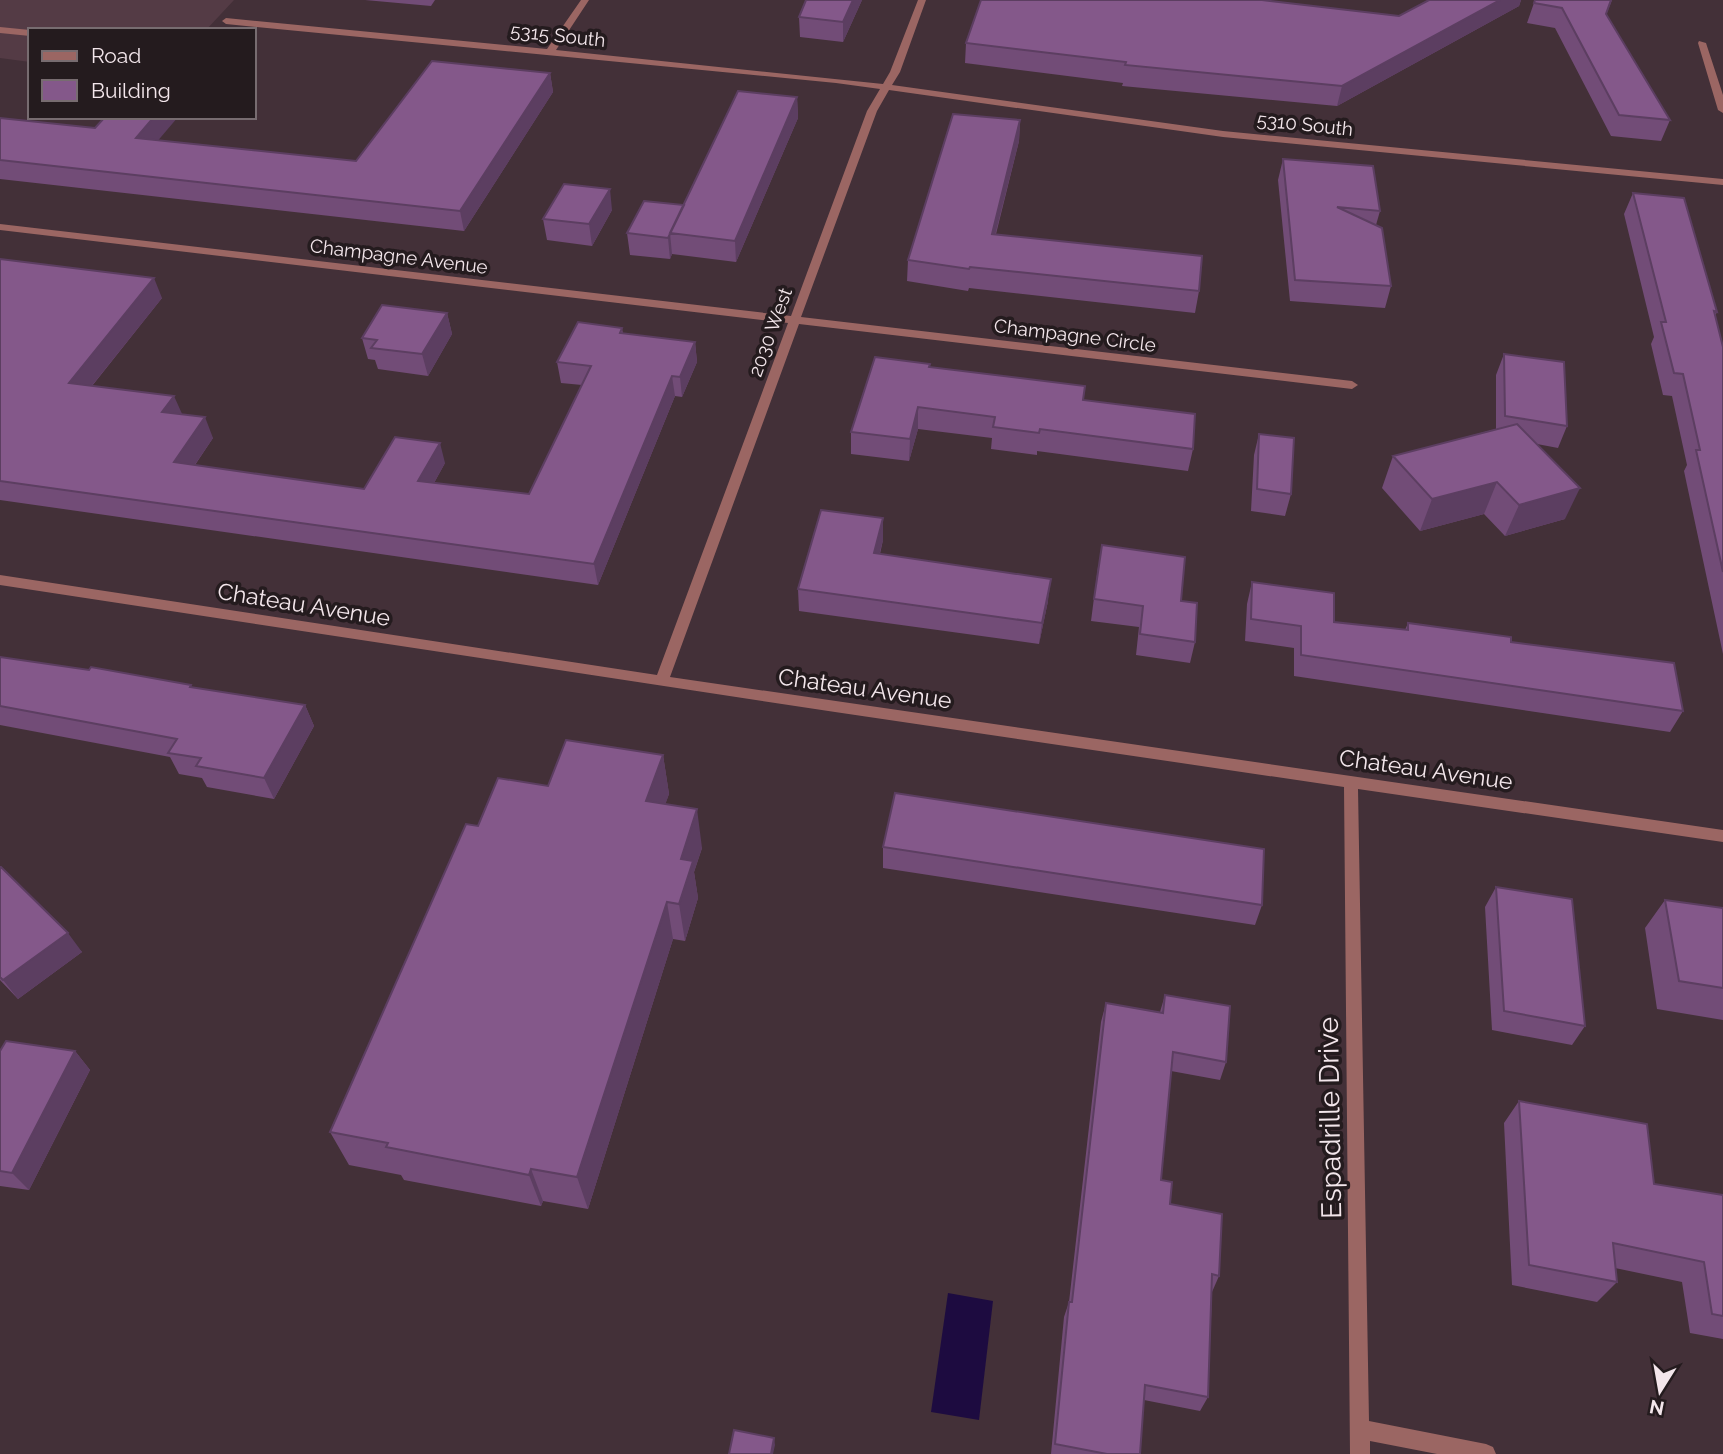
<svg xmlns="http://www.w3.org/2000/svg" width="1723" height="1454" font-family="Raleway,sans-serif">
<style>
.built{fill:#543b45}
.water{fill:#1d0b40}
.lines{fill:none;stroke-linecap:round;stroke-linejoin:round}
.service{fill:#9b6663;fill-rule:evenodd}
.minor{fill:#9b6663;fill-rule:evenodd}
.wall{fill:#724c77}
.shaded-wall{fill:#5c3e61}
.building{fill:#84588a;stroke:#5c3e61;stroke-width:2}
.labels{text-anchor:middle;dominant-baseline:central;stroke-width:7;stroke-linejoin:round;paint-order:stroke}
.far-street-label{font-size:19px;fill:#f3e6eb;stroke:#241b1e}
.street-label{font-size:23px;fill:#f3e6eb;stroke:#241b1e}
.near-street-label{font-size:28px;fill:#f3e6eb;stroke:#241b1e}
</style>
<rect width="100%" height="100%" fill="#433038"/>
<path class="built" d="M0 0H234L206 30H30V62L0 58Z"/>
<path class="water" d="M948 1293 993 1301 979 1420 931 1412Z"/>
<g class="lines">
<path class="service" d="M0 27 30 30V36L0 33Z"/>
<path class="minor" d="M581 0H589L556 50 883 84 890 72 918 0H926L900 72 892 85 1223 131 1723 179V185L1223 137 889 90 877 111 801 317 1352 381 1358 385 1352 389 799 324 670 677 1723 830V842L1358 789 1369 1421 1486 1444 1493 1447 1496 1454H1437L1370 1441V1454H1350L1344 787 835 712 0 585V575L657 675 788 323 0 230V224L791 316 867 111 880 89 836 83 226 24 222 21 226 18 547 49Z
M1699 41 1706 43 1723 95V113L1718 110 1698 43Z"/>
</g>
<path class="wall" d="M365 0H435L431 6Z
M862 0 843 42 800 37 799 17Z
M1429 0H1521L1519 6 1337 106 1122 86 1123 83 965 63 966 43 1399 16Z
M1535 0H1612L1606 15 1670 120 1661 141 1611 136 1555 28 1527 23Z
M550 73 553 92 464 231 0 179V118L158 140 356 161Z
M797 97 798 118 736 262 672 254 670 259 630 255 627 233 684 205Z
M1020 120 1019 141 996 234 1199 291 1195 313 969 288 968 291 907 281 908 260Z
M1283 159 1380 211 1376 225 1391 286 1385 308 1290 301 1278 180Z
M1633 193 1717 312 1715 316 1723 347V654L1684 471 1687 465 1672 396 1663 395 1651 344 1654 337 1624 214Z
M612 210 592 246 547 240 543 219Z
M0 259 162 298 92 386 182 414 213 438 195 465 364 489 445 463 434 483 529 494 582 385 561 383 557 362 622 328 623 334 695 342 697 362 682 397 675 396 598 585 0 500Z
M447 313 452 334 428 376 378 369 375 360 368 359 362 338Z
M1504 354 1567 426 1558 448 1537 444 1565 519 1505 536 1484 514 1420 531 1382 488 1393 456 1496 429V375Z
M930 364V367L1083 400 1193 449 1188 471 1037 451V455L991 449 992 438 918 429 909 461 851 454V432Z
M1259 434 1291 494 1285 516 1251 511 1254 455Z
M883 540 880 554 1048 601 1039 644 799 611 798 589Z
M1098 567 1181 601 1195 642 1190 663 1136 655 1139 627 1091 621Z
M1252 582 1334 622 1405 630 1408 623 1683 711 1670 732 1294 676V648L1245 641 1247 604Z
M0 657 305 705 314 726 274 799 207 787 202 778 179 774 170 757 0 725Z
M663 755 669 794 665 804 702 848 694 872 698 898 685 941 673 939 588 1209 543 1201 541 1206 404 1180 401 1175 349 1165 330 1132 478 826 548 786Z
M883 847 1262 905 1255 925 883 868Z
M0 867 82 952 18 999 0 980Z
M1496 887 1585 1026 1572 1045 1492 1030 1485 907Z
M1665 900 1723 908V1020L1657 1009 1645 928Z
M1165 995 1226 1062 1220 1080 1171 1071 1161 1180 1170 1204 1219 1276 1212 1292 1208 1397 1200 1411 1144 1400 1140 1454H1051L1064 1317 1069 1302 1101 1022 1106 1003 1160 1012Z
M0 1051H75L90 1070 29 1190 0 1186Z
M1519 1101 1654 1184 1723 1195V1339L1690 1333 1682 1282 1615 1268 1617 1282 1597 1302 1512 1285 1504 1123Z"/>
<path class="shaded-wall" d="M853 0H862L843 42V22Z
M1500 0H1521L1519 6 1337 106 1342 86Z
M550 73 553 92 464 231 460 211Z
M797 97 798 118 736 262 735 241Z
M154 117H178L144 157 136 138Z
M1020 120 1019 141 990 255 992 234Z
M610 189 612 210 592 246 589 224Z
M684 205 670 233 672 254 670 259 668 238Z
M154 278 162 298 78 403 69 383Z
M447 313 452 334 428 376 422 354Z
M695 342 697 362 682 397 680 377Z
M672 376 675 396 598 585 594 564Z
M174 396 183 416 162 412Z
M918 407V429L909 461 910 439Z
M205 417 213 438 183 482 174 462Z
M440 443 445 463 424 501 418 481Z
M1497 482 1484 514 1420 531 1432 499Z
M1580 488 1565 519 1505 536 1519 505Z
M883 518V540L874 575V553Z
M1051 579 1048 601 1039 644 1042 623Z
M305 705 314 726 274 799 264 778Z
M663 755 669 794 653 840 646 801Z
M697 809 702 848 694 872 698 898 685 941 679 904 681 859Z
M667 902 673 939 588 1209 577 1177Z
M68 933 82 952 18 999 3 980Z
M75 1051 90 1070 29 1190 12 1173Z
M531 1169 543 1201 541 1206 529 1175Z
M774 1438 775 1445 773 1454H771Z"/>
<path class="building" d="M806 0H853L843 22 799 17Z
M981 0H1262L1399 16 1429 0H1500L1342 86 1125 65 1126 62 966 43Z
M1535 0H1611L1606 14 1670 120 1619 115 1562 8 1534 3Z
M432 61 550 73 460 211 0 160V118L95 128 105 117H154L136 138 356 161Z
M738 91 797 97 735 241 670 233Z
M953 114 1020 120 992 234 1202 256 1199 291 970 267 969 269 908 260Z
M1283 159 1373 166 1380 211 1337 207 1382 228 1391 286 1295 280Z
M564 184 610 189 589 224 543 219Z
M1633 193 1684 198 1717 312 1714 311 1723 347V572L1696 450H1700L1683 374 1674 373 1661 322H1666Z
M644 201 684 205 668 238 627 233Z
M0 259 154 278 69 383 174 396 162 412 205 417 174 462 364 489 395 437 440 443 418 481 529 494 591 366 557 362 578 322 622 328 620 333 695 342 680 377 672 376 594 564 0 481Z
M382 305 447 313 422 354 371 348 377 340 362 338Z
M1504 354 1564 362 1567 426 1505 416Z
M875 357 930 364 929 367 1085 386 1083 400 1195 414 1193 449 1040 429 1039 433 993 427 995 417 918 407 910 439 851 432Z
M1517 424 1580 488 1519 505 1497 482 1432 499 1393 456Z
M1259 434 1294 438 1291 494 1257 489Z
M821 510 883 518 874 553 1051 579 1042 623 798 589Z
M1102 545 1185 557 1181 601 1197 603 1195 642 1140 634 1143 606 1094 599Z
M1252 582 1334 593V622L1408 630V623L1511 637V642L1674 663 1683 711 1301 655V626L1251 619Z
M0 657 89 670 91 667 191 685 190 687 305 705 264 778 196 766 201 758 168 753 177 739 0 706Z
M566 740 663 755 646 801 697 809 681 859 693 861 679 904 667 902 577 1177 531 1169 529 1175 386 1147 388 1143 330 1132 466 824 478 826 498 778 548 786Z
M895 793 1264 849 1262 905 883 847Z
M0 867H1L68 933 3 980 0 977Z
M1496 887 1572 899 1585 1026 1504 1011Z
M1665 900 1723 908V988L1679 981Z
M1165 995 1230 1006 1226 1062 1173 1052 1161 1180 1172 1182 1170 1204 1222 1214 1219 1276 1212 1274 1208 1397 1145 1385 1140 1454H1107L1055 1444 1069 1302H1072L1106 1003 1163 1013Z
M6 1041 75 1051 12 1173 0 1171V1051Z
M1519 1101 1647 1124 1654 1184 1723 1195V1316L1712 1314 1704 1262 1613 1243 1617 1282 1529 1265Z
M734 1430 774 1438 771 1454H729Z"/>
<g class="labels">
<g class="far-street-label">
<text transform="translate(558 35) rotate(6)">5315 South</text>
<text transform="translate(1305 124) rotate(6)">5310 South</text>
<text transform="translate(399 256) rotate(7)">Champagne Avenue</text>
<text transform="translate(770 332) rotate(-70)">2030 West</text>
<text transform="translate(1075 335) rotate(7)">Champagne Circle</text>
</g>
<g class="street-label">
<text transform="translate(304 604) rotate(9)">Chateau Avenue</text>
<text transform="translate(865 688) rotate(8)">Chateau Avenue</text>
<text transform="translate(1426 769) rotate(8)">Chateau Avenue</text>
</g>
<g class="near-street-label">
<text transform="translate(1330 1118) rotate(-91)">Espadrille Drive</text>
</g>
</g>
<rect x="28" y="28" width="228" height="91" fill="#241b1e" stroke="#776c70" stroke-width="2"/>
<rect x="42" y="51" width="35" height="10" fill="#9b6663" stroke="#776c70" stroke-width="2"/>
<text x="91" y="63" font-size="21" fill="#f3e6eb">Road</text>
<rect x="42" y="80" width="35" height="21" fill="#84588a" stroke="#776c70" stroke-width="2"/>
<text x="91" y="98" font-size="21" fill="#f3e6eb">Building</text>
<g transform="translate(1660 1391) rotate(191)" stroke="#241b1e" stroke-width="5" paint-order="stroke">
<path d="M0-5L12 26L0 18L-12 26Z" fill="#f3e6eb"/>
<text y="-10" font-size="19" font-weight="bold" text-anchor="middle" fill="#f3e6eb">N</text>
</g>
</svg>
